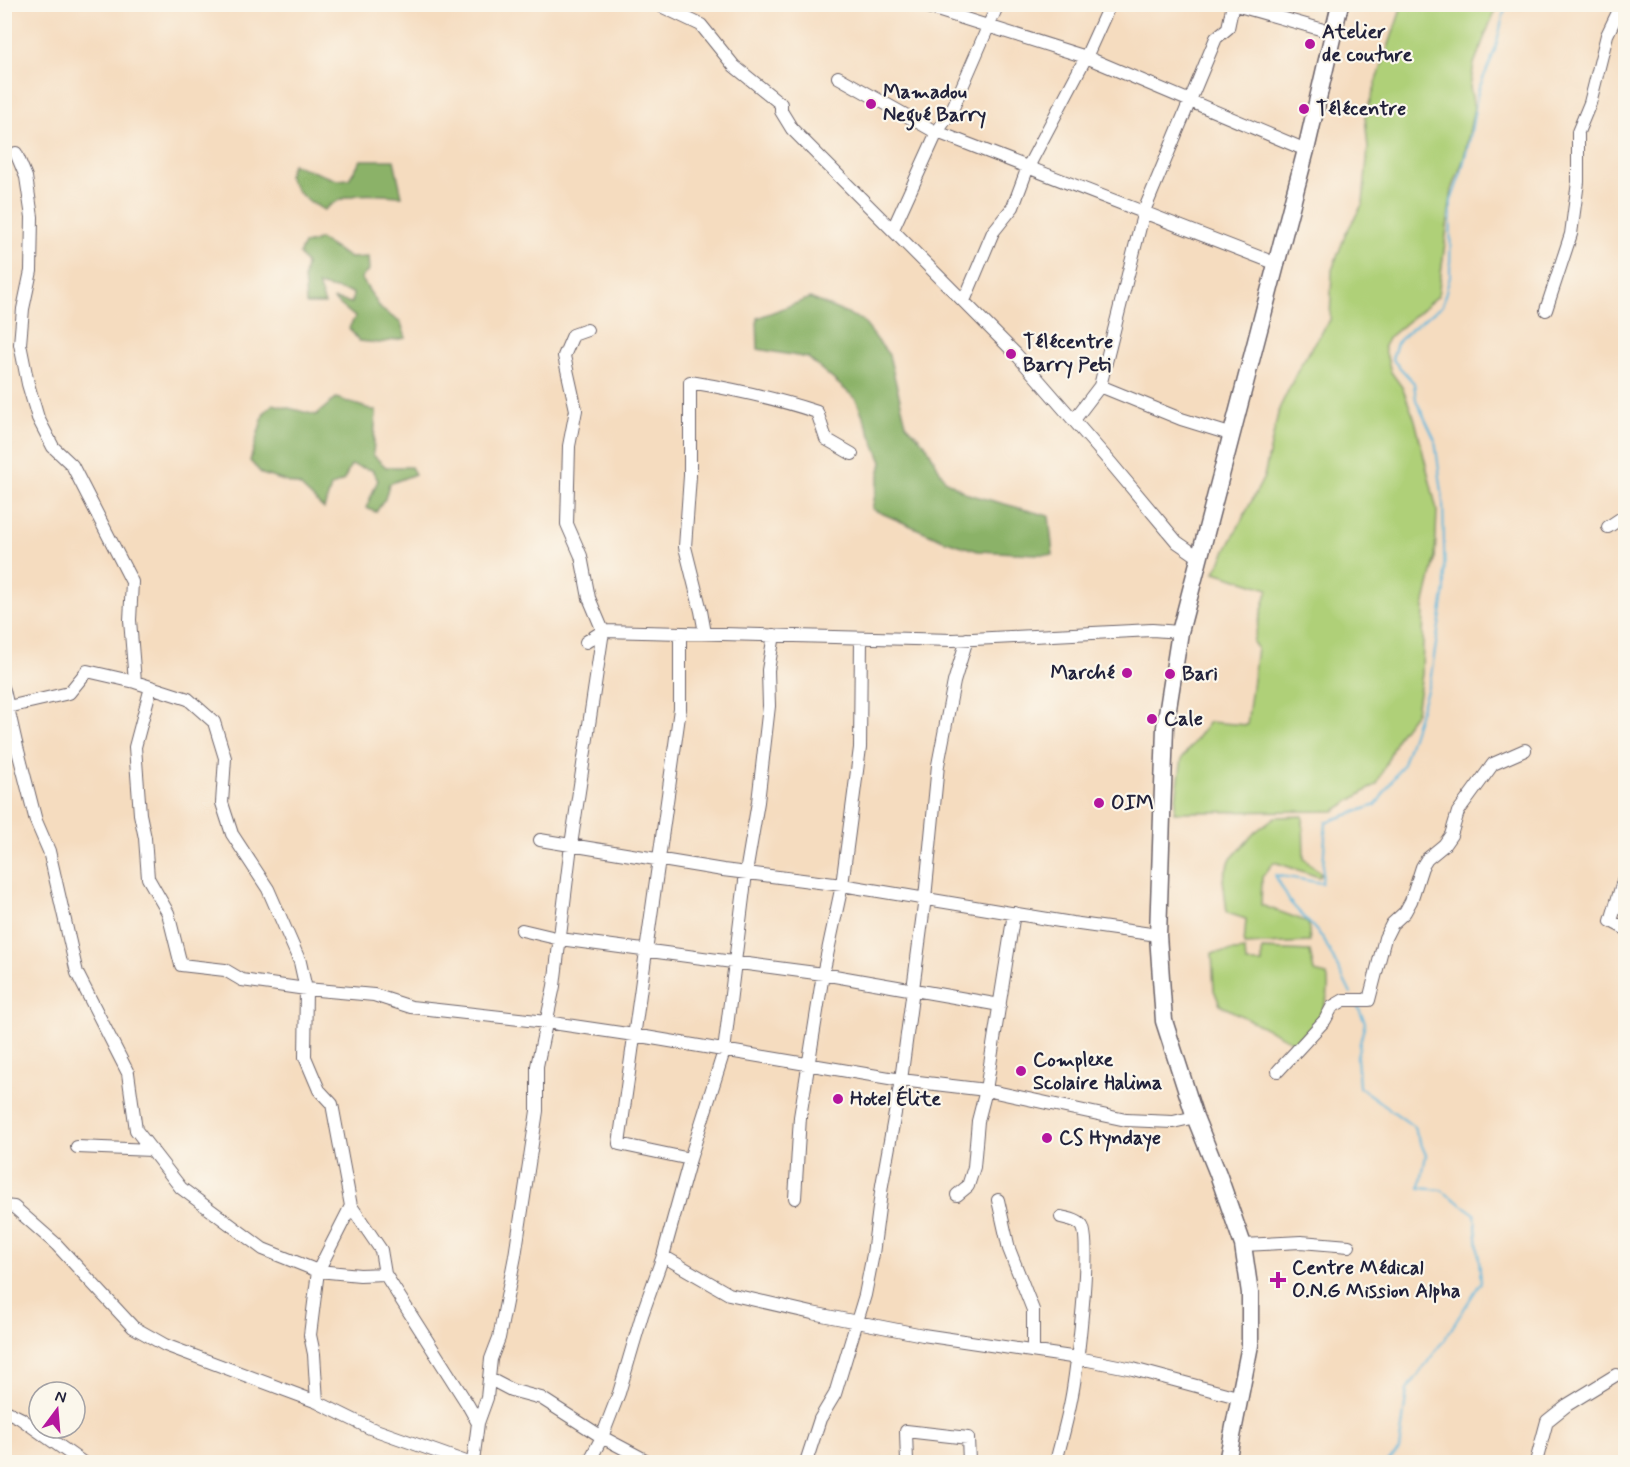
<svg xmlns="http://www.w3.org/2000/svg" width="1630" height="1467" font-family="Mynerve,sans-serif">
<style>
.green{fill:#afd078;stroke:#68795a;stroke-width:1.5}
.forest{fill:#8bb268;stroke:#566a52;stroke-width:1.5}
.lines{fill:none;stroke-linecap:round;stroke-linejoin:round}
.stream{stroke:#5fb6dc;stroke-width:2}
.minor-casing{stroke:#6c6369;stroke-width:14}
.highway-casing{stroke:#6c6369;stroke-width:19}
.minor{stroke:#fff;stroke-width:12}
.highway{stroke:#fff;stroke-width:16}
.poi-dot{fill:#b5179e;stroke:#fbf7ec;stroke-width:2}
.labels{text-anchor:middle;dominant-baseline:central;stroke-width:4.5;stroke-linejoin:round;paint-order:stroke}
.poi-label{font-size:20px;font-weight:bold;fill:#22223b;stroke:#fbf7ec;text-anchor:start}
</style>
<rect width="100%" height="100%" fill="#fbf7ec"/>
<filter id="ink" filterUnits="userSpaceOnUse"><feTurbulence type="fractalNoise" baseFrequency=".0167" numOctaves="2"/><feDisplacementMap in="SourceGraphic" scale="12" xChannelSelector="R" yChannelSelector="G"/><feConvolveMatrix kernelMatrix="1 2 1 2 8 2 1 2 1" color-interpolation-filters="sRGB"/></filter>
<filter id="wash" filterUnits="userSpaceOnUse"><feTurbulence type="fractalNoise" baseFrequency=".008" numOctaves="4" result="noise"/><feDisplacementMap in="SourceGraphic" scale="24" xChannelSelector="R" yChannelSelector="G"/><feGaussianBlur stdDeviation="1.35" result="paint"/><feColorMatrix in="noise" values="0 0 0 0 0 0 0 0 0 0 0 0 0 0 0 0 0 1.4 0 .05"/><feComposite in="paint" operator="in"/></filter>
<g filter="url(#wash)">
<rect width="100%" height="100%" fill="#f5dcbf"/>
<path class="green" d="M1401 5H1497L1474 64 1470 87 1474 108 1464 158 1452 190 1438 296 1389 337 1384 346 1391 372 1402 387 1415 420 1437 510 1435 560 1424 607 1422 674 1416 712 1398 736 1377 784 1334 811 1174 812 1182 758 1209 722 1247 725 1257 648 1253 642 1268 589 1215 572 1264 477 1279 409 1301 364 1330 320 1332 270 1346 233 1363 203 1368 149 1365 116 1400 12Z
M1303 816 1304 859 1321 873 1319 877 1274 862 1262 877 1261 905 1308 922 1310 942 1244 945 1246 919 1227 913 1223 879 1230 860 1255 832 1275 817Z
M1262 949 1310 951 1314 972 1327 975C1333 1002 1315 1028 1293 1042L1220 1005 1214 990 1212 953 1245 950 1246 963H1262Z"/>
<path class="forest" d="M361 160H394L402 196C371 195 349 189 324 210 307 200 297 195 288 176L292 164 337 180 349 179Z
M319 239 350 258 368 257 369 270 361 278 381 309 401 323 406 338 379 343 359 341 349 328 355 317 333 299 352 303 353 293 318 285 325 304H306L304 277 306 264 299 254 304 244 314 242Z
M810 298 862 320 889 355 906 424 926 445 945 480 968 494 1049 516 1053 555 978 551 943 540 872 509 882 462 856 399 808 358 758 349 757 318Z
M336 398 376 411 373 455 386 467H411L415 474 389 484 385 499 376 512 366 508 378 480 372 470 351 465 344 480 331 487 324 509 300 486 262 474 250 461 264 413 273 404 316 415Z"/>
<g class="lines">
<path class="stream" d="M1351 994 1323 938 1290 902 1275 875 1322 883 1326 822 1376 805 1403 764 1430 681 1445 589 1443 500 1435 440 1416 400 1414 383 1392 359 1397 343 1410 330 1442 306 1450 277 1451 201 1461 173 1470 138 1478 91 1495 50 1506 4
M1357 1005 1365 1022 1357 1056 1359 1087 1413 1126 1426 1155 1420 1188 1441 1190 1475 1214 1481 1282 1448 1334 1407 1390 1399 1450 1388 1462"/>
</g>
</g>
<g filter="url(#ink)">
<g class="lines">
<g class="minor-casing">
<path id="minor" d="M663 4V7L701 25 734 66 781 104V111L792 129 1016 354 1110 462 1177 542 1200 558
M918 4 1086 57 1306 150
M1232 4 1334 33
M838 77 932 130 1277 264
M16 153 26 177 32 217 31 271 23 309 20 344 28 384 38 418 53 447 72 465 132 582 130 620 135 682
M893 229 937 132 952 110 998 4
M964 301 993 232 1013 207 1028 167 1086 57 1110 4
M1546 310 1571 234 1578 182V132L1590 103 1607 35 1622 4
M1100 386 1181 419 1233 435
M1074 420 1100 386 1144 211 1216 38 1228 28 1233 4
M1608 527 1626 515
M680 633V709L619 1144 690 1159
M705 633 701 611 685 547 690 476V382C733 389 775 398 817 412L826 439 852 454
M586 642 603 631 953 640 1152 630 1180 632
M151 687 135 747 140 814 145 838 148 878 168 913 181 965 225 970 242 980 306 989 374 995 411 1007 546 1022 634 1035 901 1080 986 1090 1126 1120 1173 1122 1195 1117
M4 690 16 743 36 821 49 851 77 973 128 1073 136 1130 181 1188 263 1249 318 1271 360 1275 385 1274
M8 707 69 693 87 671 135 682 188 699 214 722 225 758 222 803 232 834 268 889 300 962 306 989 305 1057 319 1090 332 1104 351 1206 381 1250 385 1274 468 1405 478 1423
M540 840 723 870 842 885 1072 923 1158 935
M1626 871 1611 921 1626 929
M522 930 560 939 823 974 1000 1005
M1278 1071 1325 1020 1332 1007 1344 1000H1369L1385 938 1392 924 1405 912 1411 901 1422 867 1427 859 1444 845 1451 835 1458 812 1493 764 1525 750
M77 1147 152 1150
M957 1195 968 1186 974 1167 978 1121 986 1090 1014 913
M795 1198 800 1117 823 974 842 885 860 748 861 638
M998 1200 1009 1249 1033 1310V1351
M4 1206 14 1207 56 1244 133 1327 165 1345 317 1402 370 1428 466 1462
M1243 1245 1301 1242 1349 1246
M663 1256 729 1294 812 1313 923 1335 1078 1358 1133 1369 1241 1398
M490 1379 511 1390 541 1398 602 1437 649 1462
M317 1402 314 1354 310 1335 318 1271 351 1206
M4 1410 20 1418 82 1462
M473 1462 478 1423 487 1398 491 1359 499 1338 515 1256 537 1111V1066L554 986 571 845 603 631 589 598 581 556 567 524 569 446 576 410 564 356 573 335 587 330
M589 1462 602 1437 619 1393 642 1315 663 1256 690 1159 724 1051 746 873 758 802 769 706 768 670 774 635
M806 1462 820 1419 835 1394 865 1295 873 1254 882 1185 901 1080 925 898 938 765 954 682 967 639
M907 1462 906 1431 968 1438 969 1462
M1056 1462C1061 1442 1067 1421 1071 1400 1076 1376 1093 1240 1082 1226 1078 1220 1068 1219 1061 1217
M1536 1462 1547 1421 1567 1405 1616 1375"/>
</g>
<g class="highway-casing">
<path id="highway" d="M1227 1462 1250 1345V1293L1243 1245 1218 1174 1195 1117 1164 1021 1158 935 1165 727 1180 632 1306 150 1340 4"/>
</g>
<use href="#minor" class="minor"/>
<use href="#highway" class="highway"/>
</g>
</g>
<g class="poi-dot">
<circle cx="1310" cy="44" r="6"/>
<circle cx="871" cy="104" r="6"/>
<circle cx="1304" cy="109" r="6"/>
<circle cx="1011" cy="354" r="6"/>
<circle cx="1127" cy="673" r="6"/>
<circle cx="1170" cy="674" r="6"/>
<circle cx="1152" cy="719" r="6"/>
<circle cx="1099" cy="803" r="6"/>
<circle cx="1021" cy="1071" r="6"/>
<circle cx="838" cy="1099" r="6"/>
<circle cx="1047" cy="1138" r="6"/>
<path d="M1275 1271h6v6h6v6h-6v6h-6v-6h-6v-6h6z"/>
</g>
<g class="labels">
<g class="poi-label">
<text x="1322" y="32">Atelier<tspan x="1322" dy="23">de couture</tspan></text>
<text x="883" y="92">Mamadou<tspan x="883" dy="23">Negué Barry</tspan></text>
<text x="1316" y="109">Télécentre</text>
<text x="1023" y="342">Télécentre<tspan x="1023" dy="23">Barry Peti</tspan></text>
<text x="1115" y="673" text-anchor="end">Marché</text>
<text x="1182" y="674">Bari</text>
<text x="1164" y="719">Cale</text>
<text x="1111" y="803">OIM</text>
<text x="1033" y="1060">Complexe<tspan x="1033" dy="23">Scolaire Halima</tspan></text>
<text x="850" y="1099">Hotel Élite</text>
<text x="1059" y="1138">CS Hyndaye</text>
<text x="1292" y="1268">Centre Médical<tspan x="1292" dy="23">O.N.G Mission Alpha</tspan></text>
</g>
</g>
<rect width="1630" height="1467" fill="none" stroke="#fbf7ec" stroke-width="24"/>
<g transform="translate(57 1410) rotate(16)"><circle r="28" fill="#fbf7ec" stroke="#a4a2a5" stroke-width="1.5"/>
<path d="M0-4.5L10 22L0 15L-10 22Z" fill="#b5179e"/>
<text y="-9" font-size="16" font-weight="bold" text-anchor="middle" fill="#22223b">N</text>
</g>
</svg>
